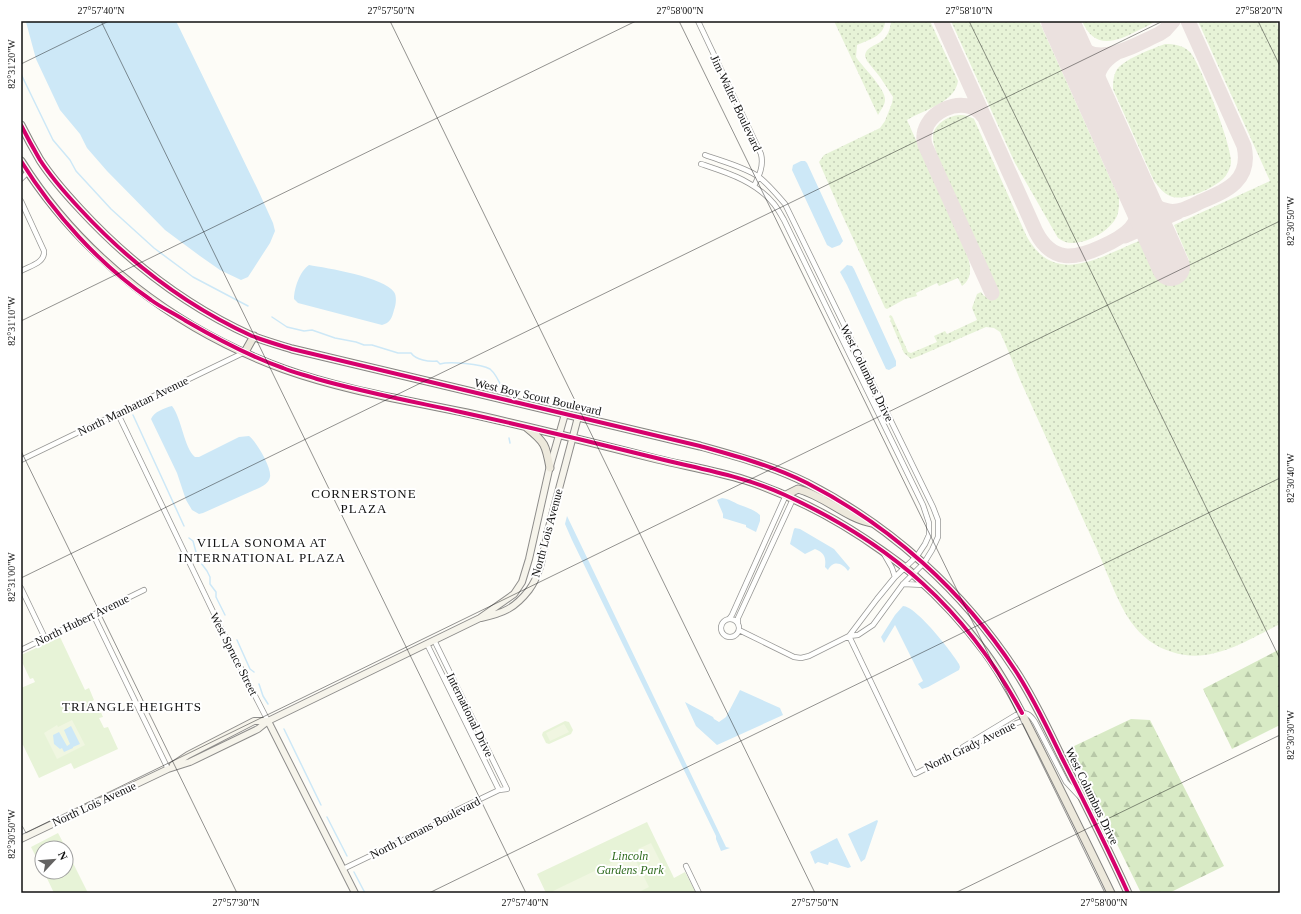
<svg xmlns="http://www.w3.org/2000/svg" width="1301" height="914" font-family="Georgia,serif">
<style>
.grass{fill:url(#grass-dots)}
.forest{fill:url(#forest-firs)}
.park{fill:#e7f3d7}
.pitch{fill:#f0f6e1}
.water{fill:#cde8f7}
.lines{fill:none;stroke-linecap:round;stroke-linejoin:round}
.stream{stroke:#cde8f7;stroke-width:1.5}
.taxiway{stroke:#ebe1df;stroke-width:15}
.runway{stroke:#ebe1df;stroke-width:38}
.street-casing{stroke:#979795;stroke-width:6}
.secondary-casing{stroke:#8e8d8b;stroke-width:8}
.primary-casing{stroke:#858482;stroke-width:9}
.street{stroke:#fffffe;stroke-width:4.5}
.secondary{stroke:#f6f4eb;stroke-width:6}
.primary{stroke:#ede9dc;stroke-width:7}
.cycleway-casing{stroke:#fff;stroke-width:6}
.cycleway{stroke:#d6006c;stroke-width:4}
.ticks{fill:none;stroke:#111;stroke-width:1;stroke-opacity:0.45}
.labels{text-anchor:middle;dominant-baseline:central;stroke-width:4;stroke-linejoin:round;paint-order:stroke}
.street-label{font-size:12px;fill:#111;stroke:#fff}
.park-label{font-size:12px;font-style:italic;fill:#2f6b1f;stroke:#fff}
.neighbourhood-label{font-size:13px;letter-spacing:1px;fill:#111;stroke:#fff}
.neatline{fill:none;stroke:#111;stroke-width:1.5}
.ticks-label{font-size:10px;text-anchor:middle;fill:#111}
</style>
<defs>
<pattern id="grass-dots" width="8" height="8" patternUnits="userSpaceOnUse"><rect width="8" height="8" fill="#e7f3d7"/><path d="M2 2h.1M6 6h.1" fill="none" stroke="#c5cfb8" stroke-width="1.8" stroke-linecap="round"/></pattern>
<pattern id="forest-firs" width="22" height="20" patternUnits="userSpaceOnUse"><rect width="22" height="20" fill="#d8eac5"/><path d="M5 1l3.5 6h-7zM16 11l3.5 6h-7z" fill="#b8c8a8"/></pattern>
</defs>
<rect width="100%" height="100%" fill="#fdfcf7"/>
<path class="grass" d="M834 21H885C885 36 868 40 857 45L856 57 858 60C865 69 886 90 885 100 885 105 880 111 878 115Z
M891 21H930L958 81C955 103 923 110 907 120L968 257C971 268 972 279 962 286L958 278 939 286 937 283 916 293 917 296 905 299 887 309 885 308 840 210 819 162 824 155 880 128 885 121 892 103 893 97 880 77 867 61 865 56C866 46 877 46 884 39 888 35 891 27 891 21Z
M951 21H1039L1119 198C1119 204 1119 211 1117 216 1110 231 1088 243 1072 243 1067 243 1062 241 1058 238L1015 163Z
M1082 21H1156C1150 25 1143 28 1137 31 1114 43 1094 49 1082 21Z
M1198 21H1276L1280 31V624C1246 641 1211 665 1172 652 1155 647 1141 636 1131 622 1117 602 1106 569 1095 545 1070 491 1046 437 1021 382 1014 366 1008 349 1000 332L994 328 986 327 919 356 911 359 904 353 890 320 891 319 889 317 890 315 892 316 908 352 911 353 937 342 934 336 945 331 947 334 977 320 972 308 977 294 981 292 984 296 997 290C983 255 966 220 950 184 945 173 934 151 933 139 932 129 940 122 948 118 958 114 965 114 974 119L1026 235C1054 288 1099 257 1139 241L1155 275 1189 260 1174 225 1270 181Z
M1165 44C1174 44 1183 45 1190 52 1200 63 1233 148 1231 163 1230 169 1227 175 1223 179 1212 189 1184 202 1170 196 1163 193 1159 187 1154 181L1113 89C1113 83 1113 77 1116 71 1123 59 1152 49 1165 44Z"/>
<path class="forest" d="M1280 649V725L1232 749 1203 689Z
M1131 719 1150 720 1224 866 1169 893H1141L1070 748Z"/>
<path class="park" d="M60 637 85 690 89 688 94 700 91 702 95 710 99 708 103 717 99 718 104 728 108 727 118 749 74 769 71 763 39 778 23 745H21V688L35 682 33 678 30 679 22 662H23L21 655Z
M565 721 569 722 573 730 571 734 549 744 546 743 542 735 543 732Z
M647 822 674 878 685 872 696 893H546L537 874Z
M58 833 66 848H42V869L31 847Z
M66 849 88 893H54L44 872H66Z"/>
<path class="pitch" d="M72 720 85 745 57 759 44 733 57 725 58 727Z
M564 724 569 732 550 741 546 733Z
M651 843 663 867 649 874 638 849Z
M632 853 649 887 637 893H554L553 891Z"/>
<path class="water" d="M27 21H176L258 190 273 223 275 231 270 243 248 277 241 280 220 270 200 256 165 230 107 171 87 148 80 134 60 110 36 59 26 22Z
M801 161H805L807 163 843 241 840 245 832 248 827 245 792 170 793 165Z
M309 265C327 268 384 277 394 292 397 296 396 305 394 310 392 318 390 323 382 325L298 303 294 299C294 288 300 271 309 265Z
M847 265 852 266 854 269 896 361V366L889 370 886 369 847 285 840 272Z
M172 406C182 419 184 448 195 457H199L239 437 249 436C256 441 272 468 270 477 269 483 263 486 259 488L203 513 199 514 192 510 186 500 177 473 151 419C154 412 164 408 172 406Z
M722 498C729 499 733 502 740 505 748 508 753 509 760 515V521L756 532 746 527V525L723 518V514L717 500Z
M567 516 726 847 730 848 721 851 716 839V836L572 540 565 524Z
M795 528 800 529 834 549 850 568 848 571C843 564 834 559 828 570L825 567C826 558 825 553 815 549L805 554 790 544 794 529Z
M903 606C916 606 952 652 959 664L960 667 959 670 928 687 922 689 918 684 923 681 895 625 884 643 881 637 895 615Z
M740 690 780 708 783 715 717 745 696 726 685 702 713 717 714 719 719 722 726 717Z
M71 726 80 744 73 747V748L64 752 62 748 60 749 54 744 53 735 59 732 67 746 70 744 64 730Z
M877 820 878 821 865 859 861 862 848 834Z
M837 838 851 867 848 868 829 862 828 865 818 862 815 864 810 852Z"/>
<g class="lines">
<path class="stream" d="M21 74 53 140 70 160 76 171 111 209 154 248 193 277 248 306
M272 317 287 327 304 331 312 330 335 338 356 342 364 345H372L398 353H411C416 360 429 362 437 361L440 364C450 361 481 364 490 369 496 374 499 381 502 388
M133 415 184 526
M509 438 510 443
M189 538 193 541 196 552
M201 563 207 571 210 577V584L216 592V597L225 615
M237 640 250 669 254 672
M259 684 263 696 268 704
M284 729 321 805
M327 817 347 856
M354 872 365 893"/>
<path class="taxiway" d="M941 21 1036 232C1052 263 1075 259 1101 247 1126 236 1143 225 1139 195
M1062 21C1065 28 1067 35 1072 40 1095 71 1132 46 1159 34L1165 30 1173 21
M1116 53C1076 77 1106 119 1120 150
M984 117C966 90 916 114 925 145L992 293
M1139 195C1147 202 1157 209 1168 211 1180 213 1190 207 1200 202 1226 191 1252 181 1244 146L1188 21
M1125 236 1178 212"/>
<path class="runway" d="M1060 21 1171 267"/>
<g class="street-casing">
<path id="street" d="M698 21 761 154C764 166 759 176 754 186
M705 155C721 161 745 167 759 177 769 185 777 195 785 204L933 507 938 520V537L932 550 924 563 903 584 873 625 858 635 849 636 809 656 801 658 794 657 739 630
M701 164C728 173 755 181 774 204 778 209 781 215 784 220L923 505 929 523V535L925 544 917 556 895 577 877 599 849 636
M21 179 28 172
M21 201 44 251C45 263 30 266 21 271
M118 414 231 649 268 721
M21 460 245 352
M884 554 892 568 895 577
M903 584 925 585
M21 588 45 638
M94 616 168 769
M729 619 732 615 786 495
M721 628a9 9 0 1 1 18 0a9 9 0 1 1-18 0Z
M738 623V618L793 499
M849 636 915 774 1014 724 1025 720
M427 644 499 790
M21 650 144 590
M963 747 1016 715C1026 711 1030 714 1035 722L1066 782 1080 797
M21 829 25 837
M686 866 699 893
M343 869 445 820 451 813 499 790 507 789 434 640"/>
</g>
<g class="secondary-casing">
<path id="secondary" d="M481 618C504 613 515 608 529 590 541 574 543 553 547 535 557 495 568 456 578 417
M268 721 355 893
M173 765 188 755 254 721H268
M21 839 168 769 190 762 258 729 268 721 480 618 514 594 522 582 529 559 549 470 565 414"/>
</g>
<g class="primary-casing">
<path id="primary" d="M21 125C27 137 33 148 40 160 51 177 66 194 80 209 129 262 186 306 252 336 265 341 279 345 292 349L700 446C736 456 773 466 807 483 891 526 963 591 1015 670 1033 697 1047 727 1061 756 1084 801 1107 847 1128 893
M21 161C82 258 177 330 284 369 343 390 406 400 467 413 531 427 594 443 657 459 686 466 716 471 745 480 794 496 839 520 881 550 892 558 904 566 914 575 940 598 964 624 985 652 1007 682 1023 716 1040 749 1064 797 1088 845 1111 893
M245 352 254 336
M526 427C545 442 546 445 550 468
M786 495 798 489C825 496 845 518 872 523"/>
</g>
<use href="#street" class="street"/>
<use href="#secondary" class="secondary"/>
<use href="#primary" class="primary"/>
<g class="cycleway-casing">
<path id="cycleway" d="M21 125C27 137 33 148 40 160 51 177 66 194 80 209 129 262 186 306 252 336 265 341 279 345 292 349L700 446C736 456 773 466 807 483 891 526 963 591 1015 670 1033 697 1047 727 1061 756 1084 801 1107 847 1128 893
M21 161C54 214 99 264 151 300 162 308 175 314 186 321 217 339 249 356 283 368 294 373 306 375 317 379 363 392 410 401 456 411 520 425 584 440 648 456 694 468 742 475 785 495 892 544 966 609 1022 713"/>
</g>
<use href="#cycleway" class="cycleway"/>
</g>
<path class="ticks" d="M101 21 526 893M390 21 815 893M679 21 1105 893M969 21 1280 659M1258 21 1280 66M21 64 109 21M21 321 636 21M21 451 237 893M21 578 1163 21M21 835 1280 221M429 893 1280 478M955 893 1280 735"/>
<g class="labels">
<g class="street-label">
<text transform="translate(736 103) rotate(65)">Jim Walter Boulevard</text>
<text transform="translate(867 373) rotate(64)">West Columbus Drive</text>
<text transform="translate(538 397) rotate(13)">West Boy Scout Boulevard</text>
<text transform="translate(133 406) rotate(-26)">North Manhattan Avenue</text>
<text transform="translate(547 533) rotate(-75)">North Lois Avenue</text>
<text transform="translate(82 620) rotate(-26)">North Hubert Avenue</text>
<text transform="translate(234 654) rotate(63)">West Spruce Street</text>
<text transform="translate(470 715) rotate(64)">International Drive</text>
<text transform="translate(970 746) rotate(-26)">North Grady Avenue</text>
<text transform="translate(1092 796) rotate(64)">West Columbus Drive</text>
<text transform="translate(94 804) rotate(-25)">North Lois Avenue</text>
<text transform="translate(425 828) rotate(-27)">North Lemans Boulevard</text>
</g>
<g class="park-label">
<text x="630" y="856">Lincoln<tspan x="630" dy="14">Gardens Park</tspan></text>
</g>
<g class="neighbourhood-label">
<text x="364" y="493">CORNERSTONE<tspan x="364" dy="15">PLAZA</tspan></text>
<text x="262" y="542">VILLA SONOMA AT<tspan x="262" dy="15">INTERNATIONAL PLAZA</tspan></text>
<text x="132" y="706">TRIANGLE HEIGHTS</text>
</g>
</g>
<rect width="1301" height="914" fill="none" stroke="#ffffff" stroke-width="44"/>
<g transform="translate(54 860) rotate(64)"><circle r="19" fill="#ffffff" stroke="#a0a0a0"/>
<path d="M0-3L7 15L0 10L-7 15Z" fill="#646362"/>
<text y="-6" font-size="11" font-weight="bold" text-anchor="middle" fill="#111111">N</text>
</g>
<rect x="22" y="22" width="1257" height="870" class="neatline"/>
<g class="ticks-label">
<text x="101" y="14">27°57'40"N</text>
<text x="391" y="14">27°57'50"N</text>
<text x="680" y="14">27°58'00"N</text>
<text x="969" y="14">27°58'10"N</text>
<text x="1259" y="14">27°58'20"N</text>
<text transform="translate(11 64) rotate(-90)" y="4">82°31'20"W</text>
<text transform="translate(1290 221) rotate(-90)" y="4">82°30'50"W</text>
<text transform="translate(11 321) rotate(-90)" y="4">82°31'10"W</text>
<text transform="translate(1290 478) rotate(-90)" y="4">82°30'40"W</text>
<text transform="translate(11 577) rotate(-90)" y="4">82°31'00"W</text>
<text transform="translate(1290 735) rotate(-90)" y="4">82°30'30"W</text>
<text transform="translate(11 834) rotate(-90)" y="4">82°30'50"W</text>
<text x="236" y="906">27°57'30"N</text>
<text x="525" y="906">27°57'40"N</text>
<text x="815" y="906">27°57'50"N</text>
<text x="1104" y="906">27°58'00"N</text>
</g>
</svg>
